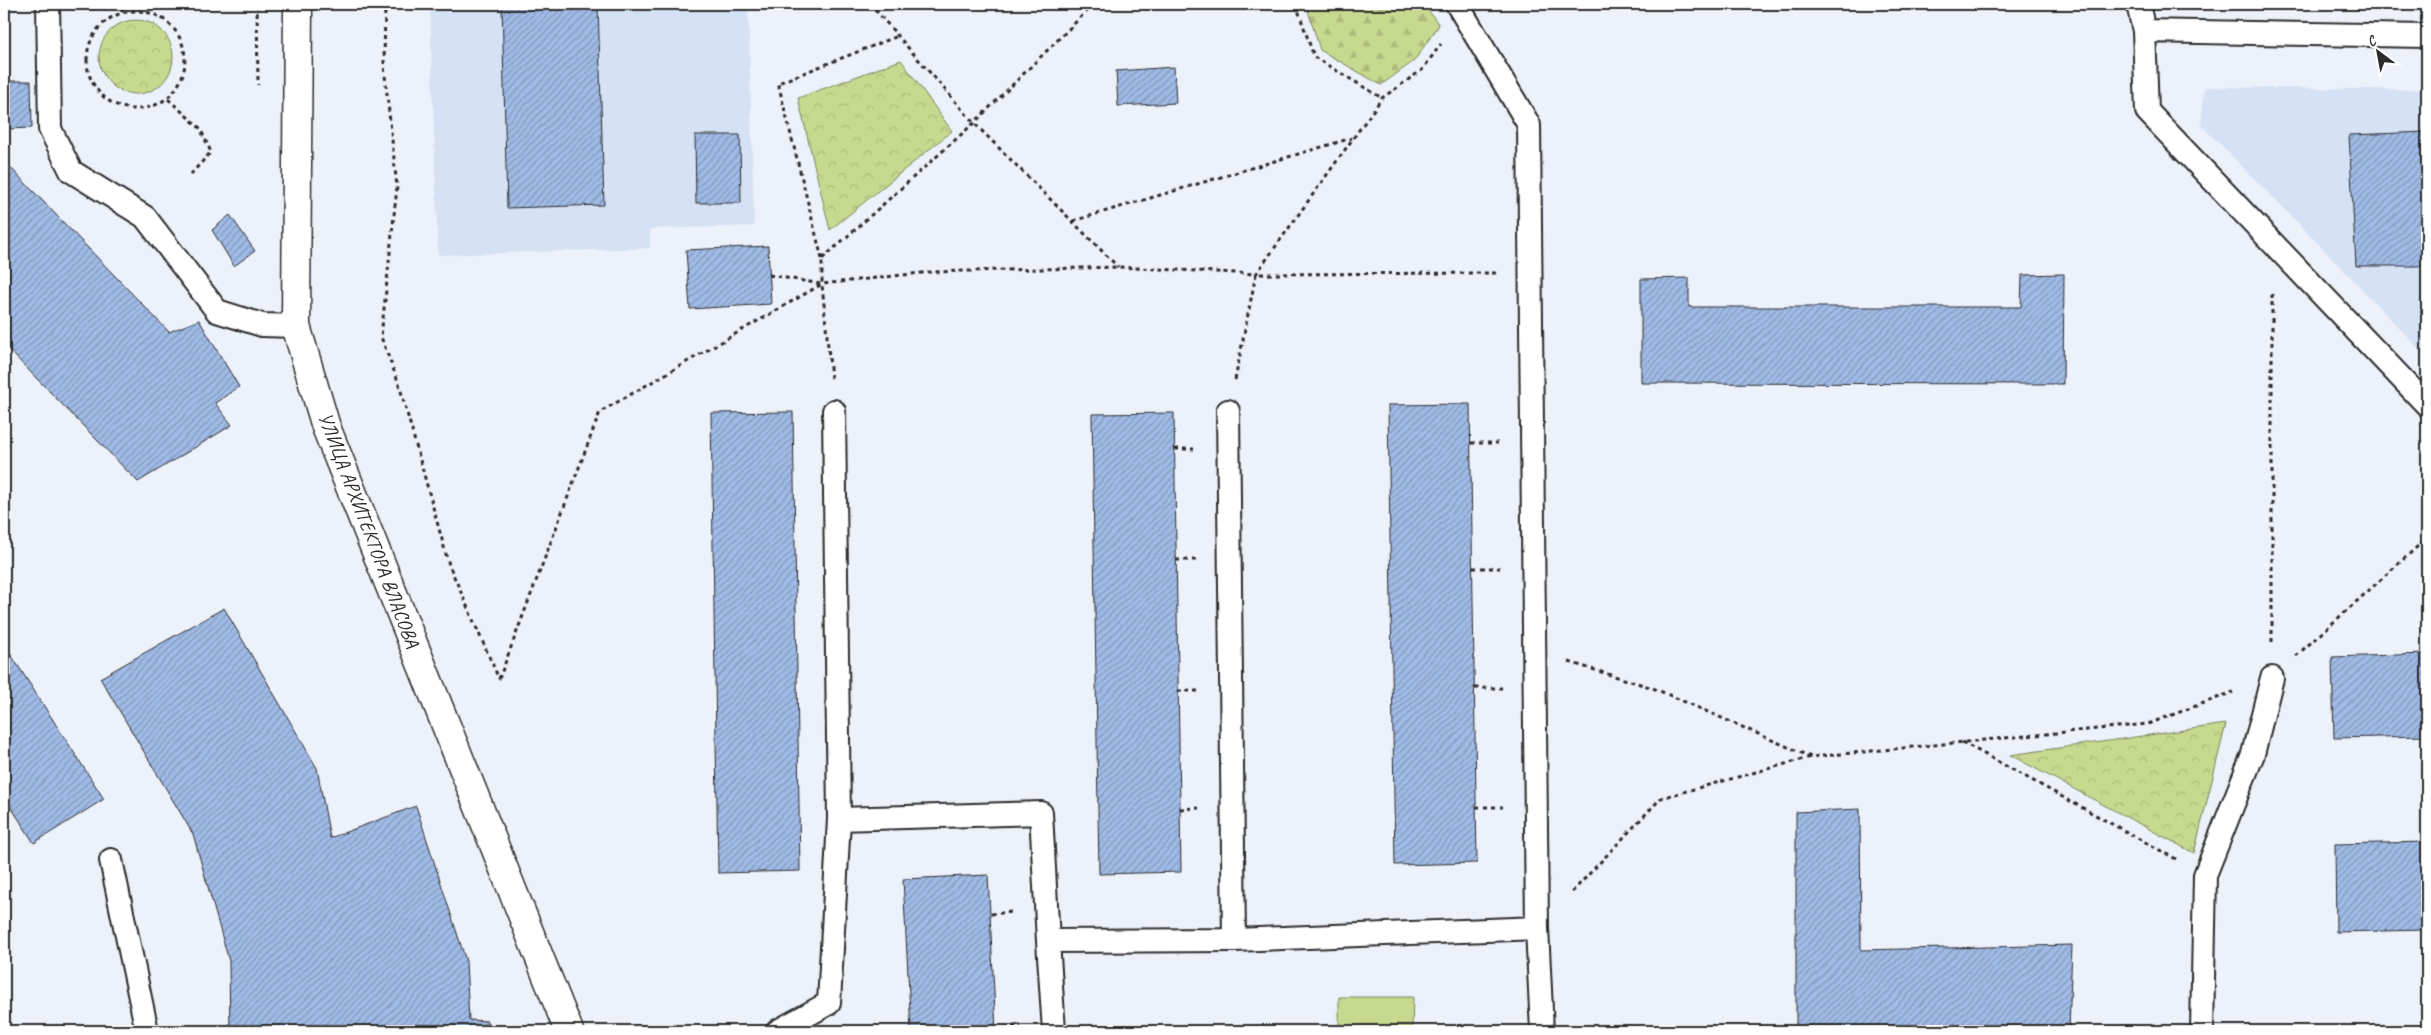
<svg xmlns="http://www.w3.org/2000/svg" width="2431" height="1035" font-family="Caveat,sans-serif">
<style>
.built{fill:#d5e1f4}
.forest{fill:url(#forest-firs);stroke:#79825c}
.park{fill:url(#park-crowns);stroke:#79825c}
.garden{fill:#c7d98e;stroke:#79825c}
.building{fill:url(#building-hatch);stroke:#2b2b2b}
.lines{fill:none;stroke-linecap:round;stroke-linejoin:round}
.lane-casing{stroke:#2b2b2b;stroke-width:26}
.street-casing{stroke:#2b2b2b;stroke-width:31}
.path{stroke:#2b2b2b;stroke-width:3;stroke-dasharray:4 4;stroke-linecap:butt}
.lane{stroke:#fff;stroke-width:22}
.street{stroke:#fff;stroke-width:28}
.labels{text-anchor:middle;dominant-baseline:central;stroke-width:4;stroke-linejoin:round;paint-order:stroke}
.street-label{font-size:20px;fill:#2b2b2b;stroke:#fff}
</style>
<defs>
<pattern id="forest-firs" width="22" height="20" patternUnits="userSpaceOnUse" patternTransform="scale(1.25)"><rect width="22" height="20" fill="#c7d98e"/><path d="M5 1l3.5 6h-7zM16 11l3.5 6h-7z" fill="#abba7b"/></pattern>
<pattern id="park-crowns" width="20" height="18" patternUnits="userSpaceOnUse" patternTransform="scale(1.25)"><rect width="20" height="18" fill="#c7d98e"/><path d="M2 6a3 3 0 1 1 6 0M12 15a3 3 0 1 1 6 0" fill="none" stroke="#abba7b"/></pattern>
<pattern id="building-hatch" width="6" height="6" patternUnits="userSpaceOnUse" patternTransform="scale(1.25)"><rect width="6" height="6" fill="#a0bbe7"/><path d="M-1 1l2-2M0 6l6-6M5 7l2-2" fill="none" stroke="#8398bb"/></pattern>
</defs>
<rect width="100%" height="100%" fill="#ecf1fa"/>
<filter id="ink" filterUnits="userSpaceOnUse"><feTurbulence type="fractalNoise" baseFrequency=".02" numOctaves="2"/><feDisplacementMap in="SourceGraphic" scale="10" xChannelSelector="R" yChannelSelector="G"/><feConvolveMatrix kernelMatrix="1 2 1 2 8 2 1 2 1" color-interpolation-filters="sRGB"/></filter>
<g filter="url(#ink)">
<path class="built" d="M430 4H748L754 226 650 229V248L438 255Z
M2205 87 2427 90V357L2311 236 2201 125Z"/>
<path class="forest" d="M1306 4H1424L1439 25 1414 61 1381 85 1320 50Z"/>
<path class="park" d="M99 57a37 37 0 1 1 74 0a37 37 0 1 1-74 0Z
M901 60 952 131 830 230 798 98Z
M2226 724 2194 853 2010 755Z"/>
<path class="garden" d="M1339 997H1413L1412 1031H1339Z"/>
<path class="building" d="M502 4H598L604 205 507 208Z
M1174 67 1176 103 1118 106 1116 71Z
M4 81H31L32 128 6 129 7 164 169 332 199 320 239 387 215 403 232 425 138 482 4 345Z
M2427 132V266H2356L2349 135Z
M695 135H740L741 203H696Z
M230 215 255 251 234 266 212 230Z
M768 246 771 304 690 309 686 250Z
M2064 274 2063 384 1641 383V279L1689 278V307H2021L2022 275Z
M1470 404 1477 863 1395 865 1388 405Z
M793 412 800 871 718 873 711 413Z
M1174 413 1181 872 1099 874 1092 414Z
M224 608 317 768 330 838 416 806 466 961 469 1020 487 1021 488 1031H230L229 961 193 834 100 678Z
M4 644 104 799 34 843 4 796Z
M2427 654V736L2334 738 2332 657Z
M1860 809 1861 950 2072 945 2069 1031H1796V812Z
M2427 842V930L2336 932 2335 844Z
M988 875 996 1031H911L903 879Z"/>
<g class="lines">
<g class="lane-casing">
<path id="lane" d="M48 4 50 129 71 171 145 217 217 311 262 325 296 326
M1457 4 1529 125 1537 928 1542 1031
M2138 4 2144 31 2147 111 2427 405
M2144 31 2427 36
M834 411 839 819
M1228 411 1234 940
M111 860 147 1031
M1048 941 1054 1031
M778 1031 829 1003 839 819 1041 813 1048 941 1234 940 1537 928
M2202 1031 2205 875 2253 754 2272 678"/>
</g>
<g class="street-casing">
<path id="street" d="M298 4 296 326 326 427 569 1031"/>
</g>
<path class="path" d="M257 4 258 85
M385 4 384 66 397 187 381 337 399 384 449 565 499 679
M870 4 974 123 1118 267
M1296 4 1314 57 1382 98
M87 60a49 49 0 1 1 98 0a49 49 0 1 1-98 0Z
M122 12V4
M168 99 200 128 211 152 191 174
M1073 221 1352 138
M822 259 778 83 898 36
M769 275 821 284
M2272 294V645
M831 378 822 284V259L974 123 1094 4
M1235 380 1256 274 1497 273
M1471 443H1498
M1175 449H1194
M1176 560H1196
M1473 568H1500
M2296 656 2427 538
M1569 662 1653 688 1811 757
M499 679 600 412 822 284 930 272 1118 267 1256 274 1382 98 1422 70 1441 44
M1475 688H1502
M1178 691H1198
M1962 742 2176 859
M1476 807H1503
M1180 809 1199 808
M1572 892 1661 798 1811 757 2148 724 2233 692
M991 914 1012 912
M996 1028 1021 1026"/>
<use href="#lane" class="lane"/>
<use href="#street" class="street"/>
</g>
</g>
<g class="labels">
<g class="street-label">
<text transform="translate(369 530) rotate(69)">УЛИЦА АРХИТЕКТОРА ВЛАСОВА</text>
</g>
</g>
<rect width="2431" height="1035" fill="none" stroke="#fff" stroke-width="20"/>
<rect x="10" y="10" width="2411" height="1015" fill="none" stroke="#2b2b2b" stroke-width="2" filter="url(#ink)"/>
<g transform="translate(2378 52) rotate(328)" stroke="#ffffff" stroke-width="4" paint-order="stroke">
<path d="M0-4L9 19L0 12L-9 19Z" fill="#2b2b2b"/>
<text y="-8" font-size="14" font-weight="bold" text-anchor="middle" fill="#2b2b2b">С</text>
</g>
</svg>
